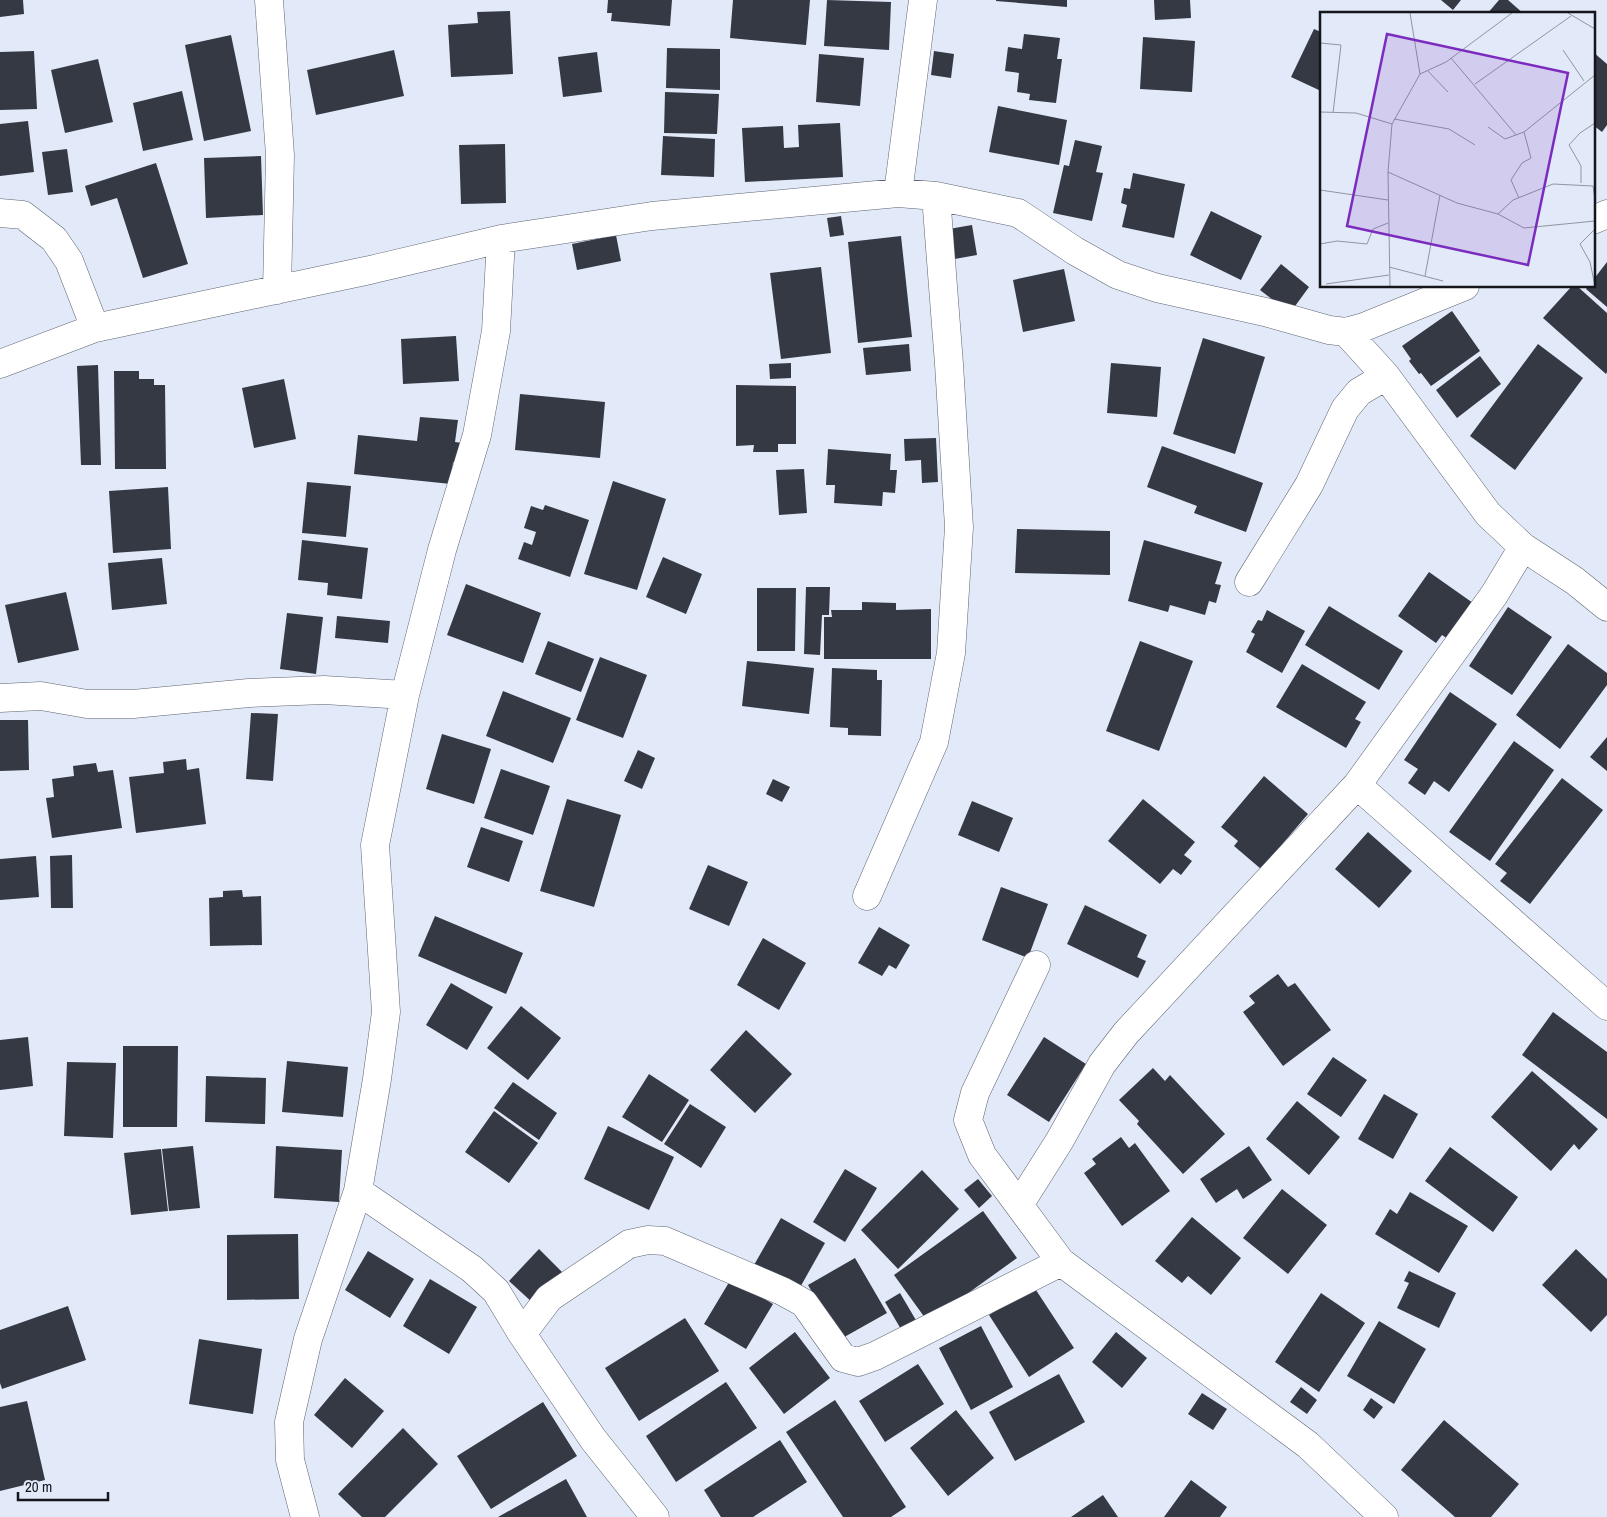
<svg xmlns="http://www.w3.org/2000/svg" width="1607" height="1517" font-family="'Archivo Narrow',sans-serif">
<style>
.building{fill:#343944}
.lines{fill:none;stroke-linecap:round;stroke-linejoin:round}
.street-casing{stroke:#5e6471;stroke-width:29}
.street{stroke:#fff;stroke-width:28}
.inset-road{fill:none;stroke:#9095a0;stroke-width:1}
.view{fill:#7b2cbf;fill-opacity:0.15;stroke:#7b2cbf;stroke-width:2.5}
.inset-edge{fill:none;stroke:#14161b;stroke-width:2.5}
</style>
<rect width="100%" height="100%" fill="#e2e9f8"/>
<path class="building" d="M0 0H23L24 14 0 17Z
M608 0H672L670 26 611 21 612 13H607Z
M733 0H810L806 45 730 38Z
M827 0 891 2 889 50 824 46Z
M996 0H1067V7L996 1Z
M1154 0H1190L1191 18 1155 20Z
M1441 0H1461L1453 10Z
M1499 0H1508L1524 14H1487Z
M510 11 513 74 451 77 448 25 478 23 477 12Z
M1314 29 1321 32V91L1291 77Z
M1024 34 1060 38 1057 59H1062L1056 103 1029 100 1030 94 1017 92 1019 73 1005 71 1008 47 1022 49Z
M231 35 251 131 204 141 185 45Z
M1143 37 1195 41 1192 92 1140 89Z
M667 48 720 49V90L666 88Z
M394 50 404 96 316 115 307 70Z
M34 51 37 109 0 110V52Z
M934 51 954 54 951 78 931 75Z
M597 52 602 92 563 97 558 57Z
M1593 52 1607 64V125L1602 132 1593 125Z
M819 54 864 58 860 106 816 102Z
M98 59 113 122 65 133 51 70Z
M182 91 193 140 143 151 133 103Z
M665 92 719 94 717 134 664 133Z
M998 106 1067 120 1059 165 989 152Z
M28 121 34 172 0 176V124Z
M840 123 843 177 745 182 742 128 783 126 784 148 799 147 798 125Z
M663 136 715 139 714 177 661 175Z
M1075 140 1102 146 1096 172 1103 173 1092 221 1053 213 1064 165 1069 166Z
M505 144 506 203 461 204 459 145Z
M67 149 73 192 48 195 42 152Z
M261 156 263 215 206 218 204 158Z
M156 163 188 264 143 278 117 198 91 206 85 186Z
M1133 173 1185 184 1174 238 1122 227 1127 205 1121 203 1124 188 1130 189Z
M1211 211 1262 236 1241 280 1190 255Z
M841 216 844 235 830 237 827 218Z
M972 225 977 255 949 260 943 230Z
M616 235 621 261 577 270 572 244Z
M901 236 912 337 858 343 848 242Z
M1607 262V307L1586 289 1588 286H1593V280Z
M1281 264 1309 287 1290 313 1260 290Z
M821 267 831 353 781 359 770 273Z
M1064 269 1075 321 1023 332 1013 280Z
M1572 286H1577L1607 313V372L1606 374 1543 318Z
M1452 311 1480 351 1431 386 1421 373 1419 374 1409 361 1411 359 1402 346Z
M456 336 459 381 403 384 401 339Z
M1203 338 1265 357 1235 454 1173 434Z
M909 344 911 371 866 375 863 348Z
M1538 344 1583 378 1515 470 1470 436Z
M1480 356 1501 384 1457 418 1436 390Z
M791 363V378L770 379 769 364Z
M1111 363 1161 367 1157 417 1107 413Z
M98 365 101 465H81L77 366Z
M114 371H139V379H154V385H165L166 469H115Z
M284 379 296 439 254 448 242 388Z
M736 385 796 386V444H778V452H753L754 445 736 446Z
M520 394 605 402 600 458 515 450Z
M420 417 458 420 455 442 462 443 460 463 453 462 451 484 354 474 358 435 417 441Z
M936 438 938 482 922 483 921 460 905 461 904 439Z
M1162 446 1263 483 1246 532 1194 513 1197 506 1147 487Z
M828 449 891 454 890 470H897L895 493 883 492 882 506 834 503 835 485H826Z
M804 469 807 513 779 515 776 470Z
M613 481 666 499 637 590 584 574Z
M307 482 351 486 346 537 302 533Z
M168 487 171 549 113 553 109 491Z
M545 505 589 520 570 577 518 559 524 542 532 545 536 532 524 528 531 506 543 510Z
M1017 529 1110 531V575L1015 573Z
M302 540 368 548 362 599 327 595 328 583 298 580Z
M1144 540 1222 562 1215 584 1221 585 1216 603 1209 601 1205 615 1170 605 1168 612 1128 601Z
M663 557 702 574 686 614 646 597Z
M162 558 167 604 112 610 108 563Z
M1429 572 1473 603 1448 639 1442 635 1436 643 1398 616Z
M466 584 541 613 523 663 447 635Z
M806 587H830L829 615H822L820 655 804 654Z
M757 588H796L795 651H757Z
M66 592 79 650 18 663 5 605Z
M862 602 896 603V610L931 609V659H824V617H832L831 610H862Z
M1329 606 1403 651 1379 690 1305 645Z
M1508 607 1552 637 1512 695 1469 666Z
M1267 610 1305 631 1282 673 1246 652 1255 634 1251 632 1258 620 1262 621Z
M287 613 323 617 316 674 280 669Z
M337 616 390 621 388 643 335 638Z
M548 641 594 659 581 692 535 674Z
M1140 641 1193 661 1159 751 1106 731Z
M1568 644 1607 673V685L1560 749 1516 715Z
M600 657 647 675 623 738 576 720Z
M747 661 814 668 809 714 742 706Z
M1302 664 1366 702 1355 719 1361 722 1346 748 1276 707Z
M832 668 877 670V680H882L881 736 848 735V728L830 727Z
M503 691 571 718 553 763 486 736Z
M1450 692 1497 724 1449 792 1434 781 1425 795 1408 783 1418 769 1404 760Z
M251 713 278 714 273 781 246 779Z
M0 720H28L29 770 0 771Z
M442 734 491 749 474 804 426 789Z
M1607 737V771L1590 757Z
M1514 741 1554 770 1490 861 1449 832Z
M638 750 655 758 642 789 624 781Z
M186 759 187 770 199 768 206 824 136 833 129 777 164 773 163 762Z
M96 763 98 772 113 770 122 828 52 838 46 798 54 797 52 779 74 776 73 766Z
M501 769 550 786 533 835 484 818Z
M1264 776 1308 814 1261 869 1234 846 1238 841 1221 827Z
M1562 778 1603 810 1530 904 1500 881 1507 873 1495 864Z
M773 779 790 787 782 802 766 794Z
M567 799 621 815 594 907 540 891Z
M1143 799 1195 842 1184 855 1192 861 1181 875 1173 869 1160 884 1108 841Z
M972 801 1013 818 999 852 958 835Z
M481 827 523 841 509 882 467 867Z
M1368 832 1412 871 1379 908 1335 869Z
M72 855 73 908H51L50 856Z
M36 856 39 897 0 900V859Z
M708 865 748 882 729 926 689 909Z
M1001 887 1048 904 1028 958 982 940Z
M242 890 243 897 261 896 262 945 210 946 209 898 223 897V891Z
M1085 905 1147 935 1137 957 1146 961 1138 978 1067 944Z
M435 916 523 953 506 994 418 956Z
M879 927 910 945 896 969 889 965 882 976 858 963Z
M763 938 806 963 779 1010 737 985Z
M1278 974 1288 987 1295 983 1331 1030 1283 1066 1243 1012 1255 1003 1249 996Z
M451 983 493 1007 467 1050 426 1025Z
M521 1006 561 1038 528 1080 487 1048Z
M1553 1012 1607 1052V1119L1522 1055Z
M746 1030 792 1074 755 1113 710 1070Z
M28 1037 33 1086 0 1090V1040Z
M1044 1037 1086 1064 1049 1122 1007 1095Z
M123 1046H178L177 1127H123Z
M1333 1057 1367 1080 1341 1117 1307 1094Z
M287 1061 348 1067 343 1117 282 1112Z
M67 1062 116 1063 113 1138 64 1136Z
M1153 1068 1165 1081 1170 1075 1225 1134 1183 1174 1137 1124 1139 1121 1119 1100Z
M1532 1071 1598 1129 1579 1150 1574 1144 1551 1171 1491 1117Z
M649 1074 689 1100 662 1142 622 1117Z
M206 1076 266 1078 265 1124 205 1122Z
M513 1082 557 1113 539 1140 494 1108Z
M1384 1094 1418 1114 1393 1159 1358 1139Z
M1297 1101 1340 1137 1309 1175 1266 1139Z
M690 1104 726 1127 701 1168 664 1144Z
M494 1111 538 1143 509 1183 465 1152Z
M608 1126 674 1157 649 1210 584 1179Z
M1121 1137 1129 1148 1135 1143 1170 1191 1122 1226 1084 1173 1096 1164 1092 1159Z
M193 1146 200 1208 169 1211 162 1149Z
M276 1146 342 1150 339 1202 274 1198Z
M1249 1146 1272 1180 1243 1199 1237 1189 1216 1203 1200 1179Z
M1450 1147 1518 1197 1493 1232 1425 1181Z
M161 1149 168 1211 131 1215 124 1153Z
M845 1169 877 1188 845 1242 813 1222Z
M922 1170 959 1209 898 1269 861 1230Z
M978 1179 992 1196 979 1208 964 1190Z
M1282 1189 1327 1225 1288 1274 1243 1238Z
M1410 1192 1468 1226 1439 1273 1375 1234 1390 1209 1397 1214Z
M983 1211 1017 1258 928 1322 894 1275Z
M1192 1217 1241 1258 1211 1295 1188 1276 1182 1283 1155 1261Z
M781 1218 825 1243 798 1291 754 1265Z
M298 1234 299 1299 227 1300V1235Z
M539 1249 563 1273 534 1304 509 1281Z
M1576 1249 1607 1279V1315L1591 1332 1542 1285Z
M368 1251 414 1279 390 1318 345 1290Z
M855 1258 887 1313 839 1340 808 1285Z
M1409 1271 1456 1293 1439 1328 1397 1308 1409 1283 1404 1281Z
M430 1279 477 1307 449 1354 403 1326Z
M731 1279 773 1304 746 1349 704 1324Z
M1034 1287 1074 1348 1029 1377 989 1315Z
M900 1293 920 1327 905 1336 885 1302Z
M1321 1293 1365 1323 1319 1392 1275 1362Z
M68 1306 86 1360 2 1389 0 1383V1330Z
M685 1318 719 1371 639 1421 605 1368Z
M1379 1321 1426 1349 1394 1404 1347 1376Z
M981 1326 1013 1387 971 1410 939 1348Z
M795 1332 830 1378 784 1414 749 1368Z
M1116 1332 1147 1358 1122 1388 1092 1362Z
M199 1339 262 1349 253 1414 189 1404Z
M918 1364 944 1404 885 1442 859 1401Z
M1059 1374 1085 1422 1015 1461 989 1412Z
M345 1378 384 1411 352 1448 314 1415Z
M726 1382 757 1428 676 1482 646 1436Z
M1301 1387 1317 1400 1307 1414 1290 1402Z
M1202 1393 1227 1409 1213 1430 1188 1414Z
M1371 1398 1383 1407 1374 1419 1363 1410Z
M835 1400 906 1507 891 1517H843L786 1432Z
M27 1401 45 1480 0 1491V1407Z
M543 1402 577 1456 491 1509 457 1456Z
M956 1410 994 1458 948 1496 910 1448Z
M1444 1420 1519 1484 1491 1517H1455L1401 1470Z
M403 1428 438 1464 385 1517H362L338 1494Z
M780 1440 807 1482 753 1517H721L704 1490Z
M566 1479 587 1517H498Z
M1191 1480 1227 1507 1220 1517H1164Z
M1103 1495 1118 1517H1071Z"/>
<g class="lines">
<g class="street-casing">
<path id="street" d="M269 0 280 155 277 290
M898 193 923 0
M0 213 23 215 54 239 69 261 95 328
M1593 220 1607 214
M1346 332 1386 376 1488 514 1523 547 1575 581 1607 607
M0 364 95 328 370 270 501 239 652 216 898 193 936 196 1018 213 1075 251 1118 275 1157 288 1265 312 1329 330 1346 332 1364 327 1465 286
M1249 582 1309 485 1345 409 1359 392 1386 376
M0 698 41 696 87 704H133L249 693 324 690 405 695
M1357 785 1607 1006
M867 896 934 742 951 653 959 527 949 364 936 196
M1036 965 975 1093 968 1120 982 1155 1061 1262 1308 1445 1384 1517
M358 1191 472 1269 496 1291 522 1334 593 1439 655 1517
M1019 1205 1060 1140 1102 1064 1126 1033 1357 785 1494 595 1523 547
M522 1334 549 1298 629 1244 648 1240 665 1241 782 1291 804 1303 843 1358 858 1362 875 1356 1061 1262
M305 1517 290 1460 289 1422 308 1339 358 1191 377 1079 386 1012 375 845 405 695 442 550 477 435 496 331 501 239"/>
</g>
<use href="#street" class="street"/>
</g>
<g transform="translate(1320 12)">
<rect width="275" height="275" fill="#e2e9f8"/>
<path class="inset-road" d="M248 1 275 17M0 31 21 33 13 101M243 38 264 69M131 46 196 123M107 58 128 80M100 62 126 50 192 1M155 72 251 4M0 100 36 101 72 112M74 107 129 117 155 133M168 115 185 127 204 120 275 63M68 160 137 191 178 202 204 216 275 209M261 171V154L249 133 260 121 275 111M0 178 68 188M199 186 191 168 202 151 211 146 204 120M178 202 193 188 233 172 273 174 275 187M0 232 17 229 47 232 53 217 68 211M69 255 123 269M105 264 120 183M6 272 69 263M70 274 68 160 72 112 100 62 90 1M275 274 270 250 260 232 275 217"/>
<path class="view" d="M67 22 248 61 208 253 27 214Z"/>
<rect width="275" height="275" class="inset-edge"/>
</g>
<path d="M18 1492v8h90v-8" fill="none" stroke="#14161b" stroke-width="2.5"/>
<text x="25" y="1492" font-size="15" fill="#14161b" stroke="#e2e9f8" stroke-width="4" paint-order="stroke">20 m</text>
</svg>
